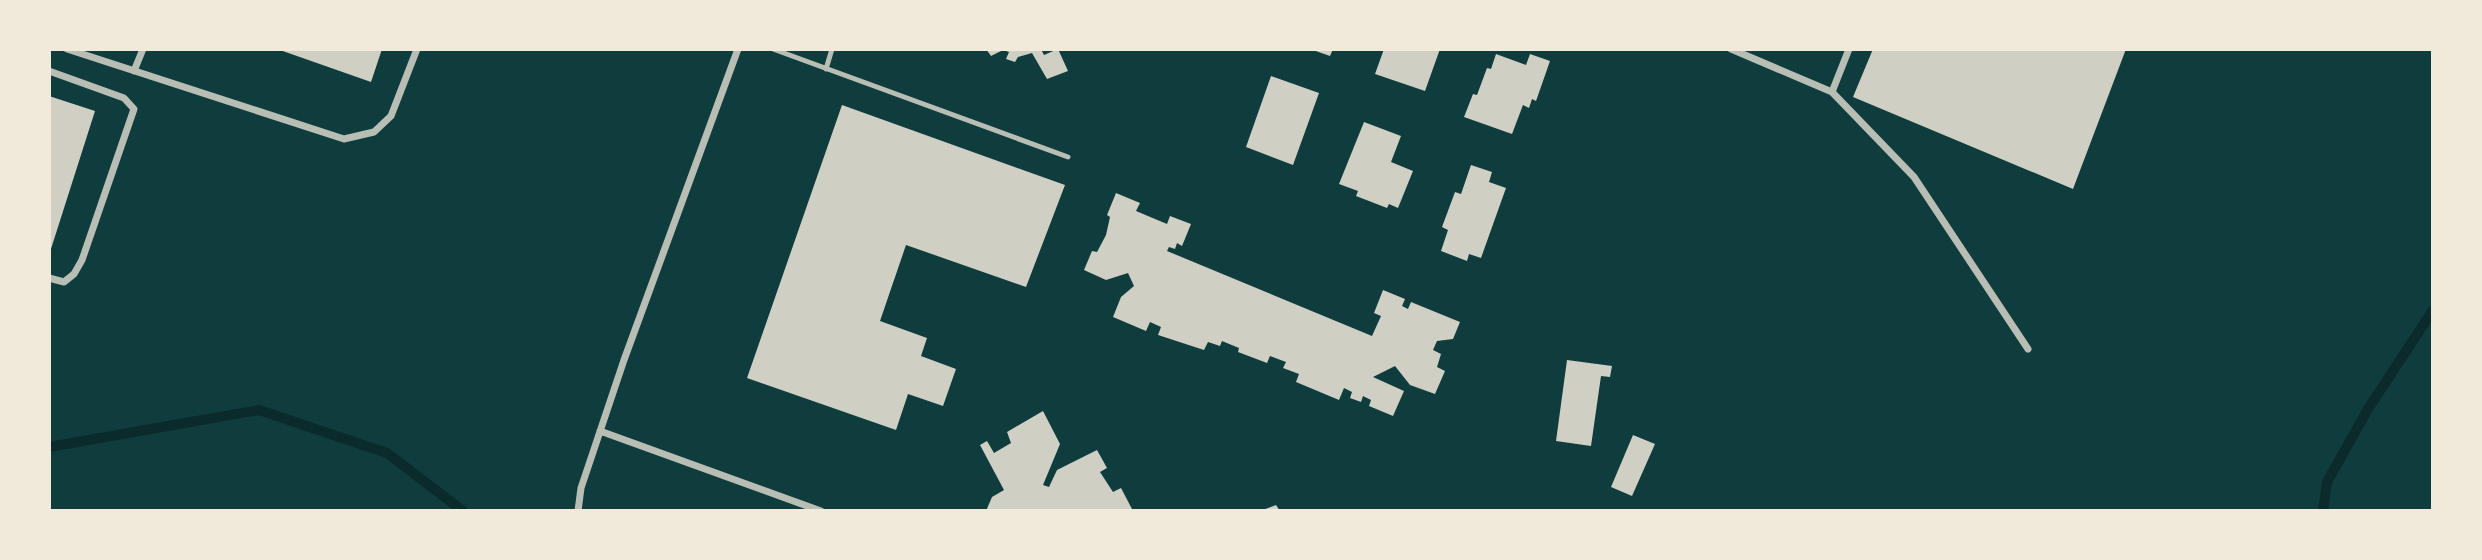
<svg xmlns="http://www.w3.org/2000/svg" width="2482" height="560" font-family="Arial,sans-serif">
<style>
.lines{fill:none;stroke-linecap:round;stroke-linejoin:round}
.stream{stroke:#0a2a2b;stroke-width:10}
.building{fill:#cfcfc3}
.service{stroke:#b8beb3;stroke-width:5}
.minor{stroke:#b8beb3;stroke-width:7}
</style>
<rect width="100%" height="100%" fill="#0f3d3e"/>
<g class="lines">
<path class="stream" d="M49 447 259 410 387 453 463 511
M2323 511 2327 482 2368 409 2433 310"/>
</g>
<path class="building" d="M277 49H382L371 82Z
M986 49H1041L1044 55 1058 49 1068 71 1047 79 1032 53 1018 57 1015 62 1006 59 1009 52 1003 50 991 56Z
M1310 49H1333L1330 56Z
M1384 49H1440L1425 91 1375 74Z
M1873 49H2126L2073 189 1853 97Z
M1496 54 1526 65 1530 54 1550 61 1536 101 1532 99 1529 108 1523 105 1512 134 1464 117 1473 94 1477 95 1487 68 1491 69Z
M1271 76 1319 93 1293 165 1246 147Z
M49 96 95 111 50 252H49Z
M842 105 1065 185 1026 287 906 245 880 321 927 338 921 356 956 369 943 406 908 394 896 430 747 378Z
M1364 122 1401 136 1391 162 1413 171 1398 208 1389 204 1387 208 1356 196 1358 191 1339 184Z
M1471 165 1492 172 1489 182 1506 188 1481 258 1469 254 1467 261 1441 251 1448 230 1442 227 1455 192 1461 194Z
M1116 193 1140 203 1136 211 1167 224 1170 216 1191 224 1182 246 1177 243 1175 249 1169 247 1167 251 1372 336 1381 316 1374 313 1383 290 1405 299 1402 306 1408 309 1411 302 1460 322 1453 339 1437 341 1433 350 1441 354 1437 367 1445 371 1435 394 1410 385 1395 366 1373 377 1404 391 1393 416 1369 406 1371 400 1363 396 1361 402 1350 398 1352 392 1344 388 1339 400 1296 382 1299 374 1283 368 1286 362 1270 356 1267 363 1238 352 1239 348 1222 341 1220 346 1208 342 1204 350 1158 335 1161 327 1150 322 1146 331 1113 317 1121 297 1134 286 1128 273 1106 280 1084 270 1092 251 1097 252 1106 235 1110 217 1107 215Z
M1567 360 1612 366 1610 377 1601 376 1591 446 1556 441Z
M1043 411 1060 444 1043 485 1049 487 1057 470 1097 450 1107 468 1100 472 1113 492 1121 488 1132 509 1125 511H986L992 497 1004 490 980 445 987 441 994 453 1011 443 1007 432Z
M1633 435 1655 444 1632 496 1611 487Z
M1276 505 1280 511H1260Z"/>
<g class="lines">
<path class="service" d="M773 49 1068 157
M826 69 832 49"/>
<path class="minor" d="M67 49 344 139 374 132 391 116 417 49
M1731 49 1832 92 1914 177 2028 349
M49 71 124 98 134 109 82 260 74 274 64 282 49 278
M134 71 143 49
M1832 92 1849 49
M600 431 821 511
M578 511 581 488 624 360 738 49"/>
</g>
<rect width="2482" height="560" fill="none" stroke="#f1e9da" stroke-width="102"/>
</svg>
